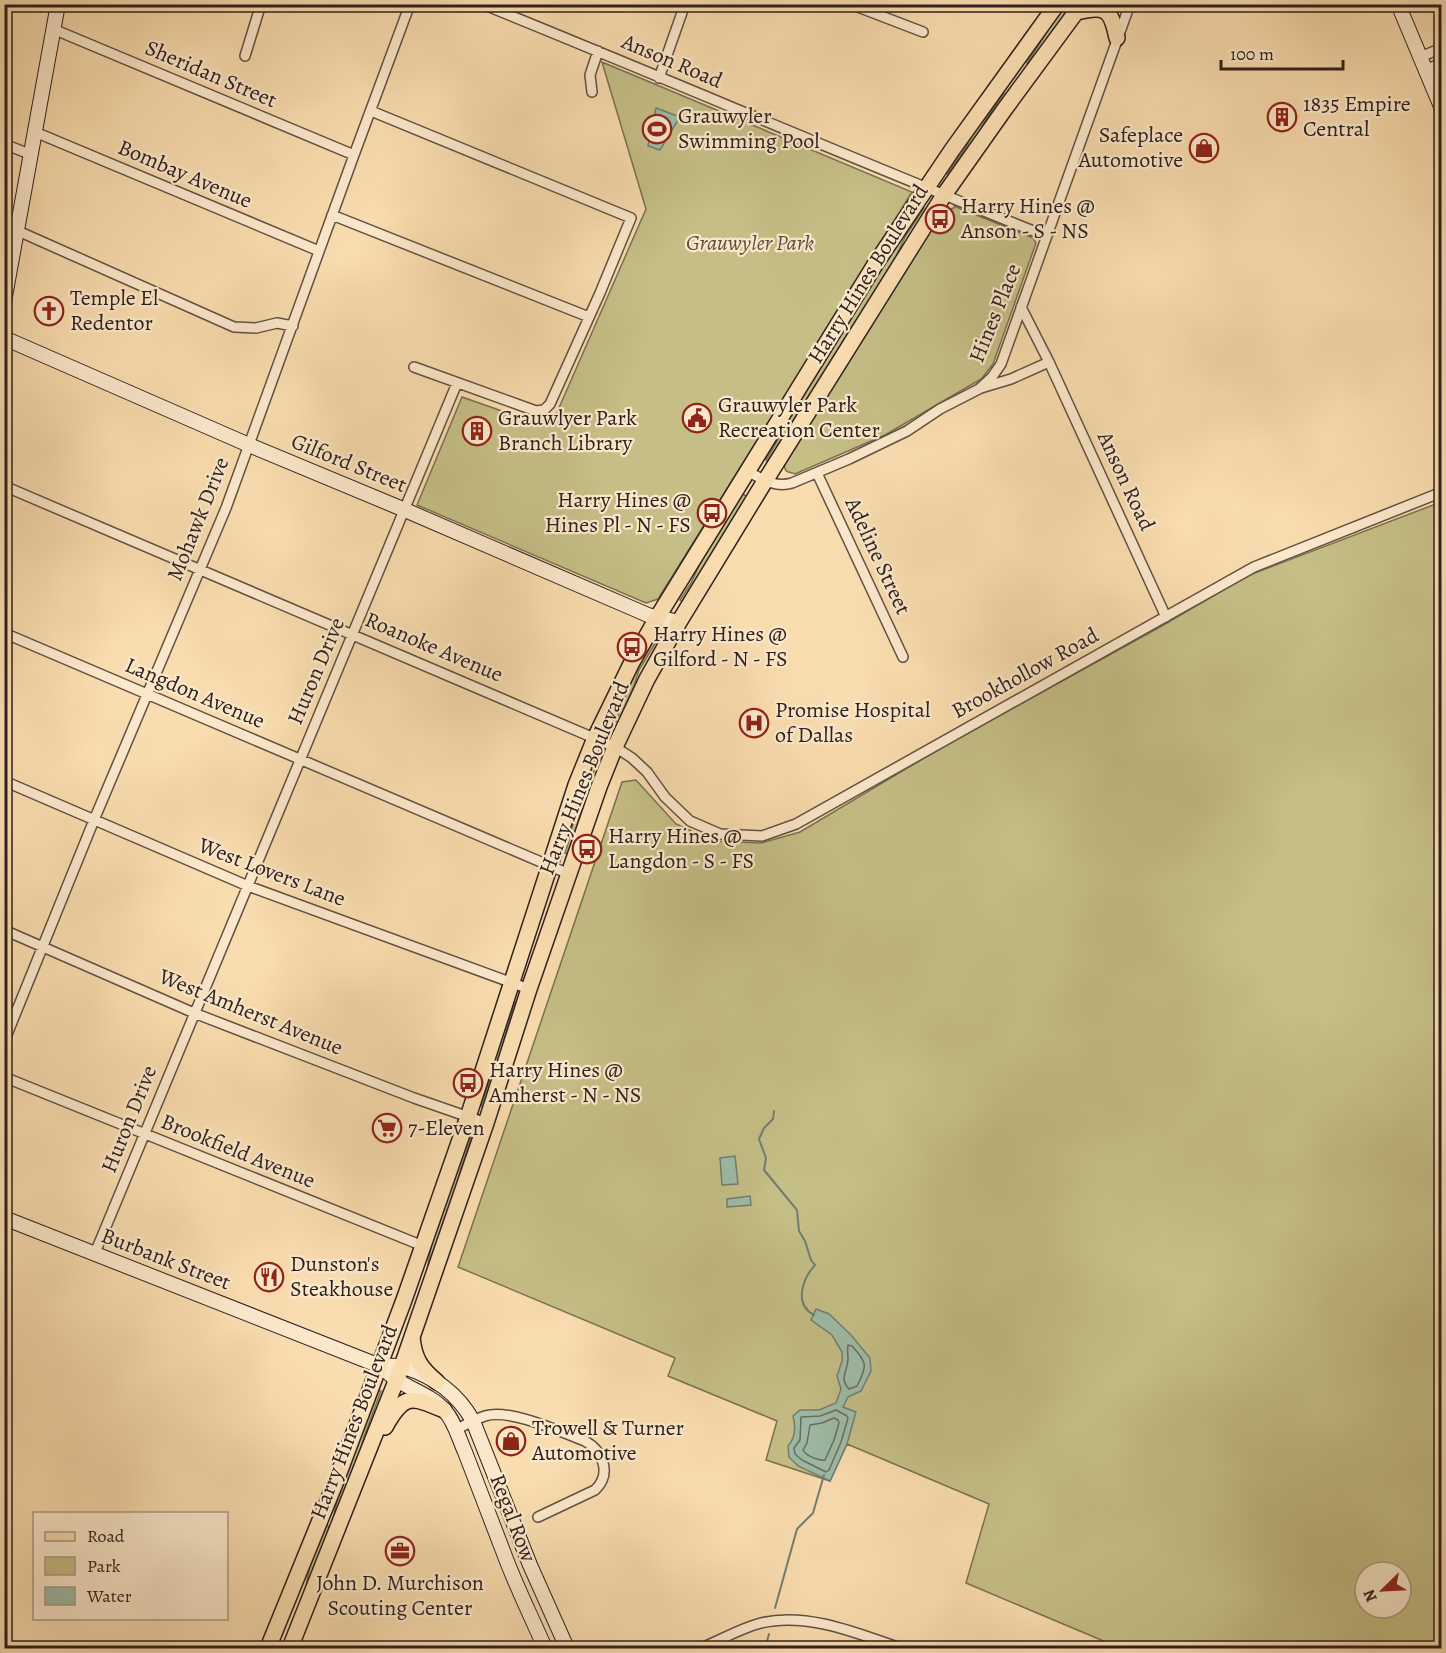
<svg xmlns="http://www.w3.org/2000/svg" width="1446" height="1653" font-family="Alegreya,serif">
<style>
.green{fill:#c5be86;stroke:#7a7052;stroke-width:1.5;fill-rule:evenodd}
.water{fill:#9ebca7;stroke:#717e70;stroke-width:1.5}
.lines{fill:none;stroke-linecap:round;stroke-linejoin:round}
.shore{stroke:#666e62;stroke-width:1.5}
.stream{stroke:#717e70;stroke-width:2}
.street-casing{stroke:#615042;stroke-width:12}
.secondary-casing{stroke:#2e211d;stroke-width:16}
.primary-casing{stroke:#2e211d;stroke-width:18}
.street{stroke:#fbe8cb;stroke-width:9}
.secondary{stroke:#fbe8cb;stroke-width:14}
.primary{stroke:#f9dcaf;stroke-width:15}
.labels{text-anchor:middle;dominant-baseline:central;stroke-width:4.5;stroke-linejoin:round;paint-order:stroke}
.street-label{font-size:22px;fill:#2e211d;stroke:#fbe8cb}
.poi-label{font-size:22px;fill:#2e211d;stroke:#fbe8cb;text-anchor:start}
.park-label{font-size:22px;font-style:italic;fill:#5b503c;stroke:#fbe8cb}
</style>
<rect width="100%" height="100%" fill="#f9dcaf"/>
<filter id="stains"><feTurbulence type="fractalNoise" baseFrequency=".00333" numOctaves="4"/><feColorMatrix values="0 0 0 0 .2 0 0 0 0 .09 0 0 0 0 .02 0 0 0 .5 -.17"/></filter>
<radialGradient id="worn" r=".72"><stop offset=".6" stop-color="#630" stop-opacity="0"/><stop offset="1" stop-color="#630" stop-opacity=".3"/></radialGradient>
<path class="green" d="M1064 5H1071L1066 15 1030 65 1027 63Z
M602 62 912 192 658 599 646 603 417 505 462 397 536 423 555 417 646 209Z
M1001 91 1004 93 988 116 976 138 950 176 947 174 966 147 974 131Z
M921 206 924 208 905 237 894 261 768 462 766 460 780 436 795 405Z
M954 206 1033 238 1036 243 993 364 982 378 976 382 885 435 795 474C789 471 785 475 784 463L936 221 938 224 943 219 941 217C945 212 947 209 954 208Z
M741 493 748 497 683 602 680 600 691 583 705 553Z
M1441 502V1648H1120L966 1583 989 1504 847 1444 830 1481 766 1460 777 1421 668 1376 675 1358 458 1267 622 782 636 780 676 824 713 841 761 843 800 832 946 745 1160 627 1247 576ZM1365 1572H1401V1608H1365Z
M652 640 656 642 639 670 634 686 618 722 616 721 633 676Z
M595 759 598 760C586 791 579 823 568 854L565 853 570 837 576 809Z
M511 1001 515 1002C504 1037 496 1072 485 1107L481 1106 492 1073 496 1048Z
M466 1137 471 1138 460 1172 458 1188 426 1276 433 1235Z
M377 1390 381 1391 364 1437 358 1462 336 1517 334 1516C335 1500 344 1485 347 1470Z
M326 1522 330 1530 308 1587 306 1586 310 1565Z"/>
<path class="water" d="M656 108 680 117 660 150 648 146Z
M735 1156 738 1184 722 1185 720 1158Z
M750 1196 751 1205 727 1207V1199Z
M816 1309 829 1314 851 1335 870 1358 871 1371 861 1391 848 1397 843 1407 856 1412 847 1444 830 1481 798 1466 789 1457 788 1446C796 1437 796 1427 793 1416L800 1410H819L836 1403 841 1389 837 1376 842 1361V1352L832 1335 811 1320Z"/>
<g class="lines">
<path class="shore" d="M848 1345 852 1346C867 1363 868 1365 857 1386L849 1389C839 1378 847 1373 848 1360 848 1355 847 1350 848 1345Z
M836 1410 847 1416 848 1418 841 1442 829 1470 826 1472 802 1460 795 1454 794 1448 800 1440 801 1417 820 1416Z
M834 1418 838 1420 839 1423 834 1440 825 1460C819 1461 806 1456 803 1450L807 1443 810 1425 822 1423Z"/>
<path class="stream" d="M774 1111 773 1119 764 1128 759 1139 766 1158 764 1170 797 1210 799 1231 805 1241 811 1260 815 1265C803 1278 793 1304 814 1315
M775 1608 797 1529 813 1513 824 1475
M765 1648 769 1634"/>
<g class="street-casing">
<path id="street" d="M482 4C670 80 857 161 1046 236
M850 4 923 32
M53 29 354 155
M245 56 261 4
M1420 57 1442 48
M1425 70 1442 63
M659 78 685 4
M592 92 590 75 598 51
M371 111 631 218 600 293 550 404 544 410 536 411 414 367
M35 132 319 251
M4 144 32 155
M332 215 589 317
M18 231 234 327 256 328 277 323 293 326
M1021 307 1049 362 1166 617
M981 388 1011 379 1049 362
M747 471C762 479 775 488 792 483L849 459 907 431 940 409 979 389 992 377 1001 364 1130 4
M817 473 903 657
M4 486 615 747 632 758 647 772 665 797 690 821 720 834 762 836 796 824 1254 567 1442 492
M4 633 569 874
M4 781 248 886 529 989
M4 930 194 1013 414 1098 486 1123
M4 1042 94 820 226 508 354 155 410 4
M4 1077 423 1246
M95 1253 457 383
M456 1430C465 1425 475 1419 485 1416 509 1408 561 1432 585 1441 603 1451 612 1474 595 1490L538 1517
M701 1648C721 1640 741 1628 761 1623 807 1612 857 1633 900 1648"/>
</g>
<g class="secondary-casing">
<path id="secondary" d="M1398 4 1442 109
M4 302 58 4
M4 338 249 445 405 510 648 615 679 622
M4 1218 380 1366C387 1366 396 1365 404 1367 433 1376 458 1394 473 1421L530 1565 567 1648
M388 1373C405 1389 430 1393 445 1411 455 1422 459 1439 465 1452 478 1485 490 1518 503 1551 515 1584 531 1616 545 1648"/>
</g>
<g class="primary-casing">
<path id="primary" d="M1077 12C1106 5 1111 9 1117 38
M412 1337C414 1359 421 1369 437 1382
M385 1427C404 1393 411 1396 444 1410
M268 1648 334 1486 404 1300 468 1117 576 785 595 738 632 662 657 618 876 263 952 150 1057 4
M290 1648 402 1366 486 1123 529 989 599 787 615 747 647 679 679 622 765 481 944 195 1004 110 1082 4"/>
</g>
<use href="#street" class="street"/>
<use href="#secondary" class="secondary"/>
<use href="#primary" class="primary"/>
</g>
<defs>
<g id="building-ring" transform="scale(1.5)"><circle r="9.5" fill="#fbe8cb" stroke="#8f2418" stroke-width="1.5"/><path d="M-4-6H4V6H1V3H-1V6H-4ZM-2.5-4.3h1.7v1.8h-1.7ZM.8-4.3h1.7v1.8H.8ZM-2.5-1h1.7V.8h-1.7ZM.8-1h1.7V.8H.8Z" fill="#8f2418"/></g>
<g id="stadium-ring" transform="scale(1.5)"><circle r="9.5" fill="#fbe8cb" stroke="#8f2418" stroke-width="1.5"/><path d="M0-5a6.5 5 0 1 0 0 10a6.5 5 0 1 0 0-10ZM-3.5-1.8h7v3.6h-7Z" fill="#8f2418"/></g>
<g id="shop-ring" transform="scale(1.5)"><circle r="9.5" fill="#fbe8cb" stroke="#8f2418" stroke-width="1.5"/><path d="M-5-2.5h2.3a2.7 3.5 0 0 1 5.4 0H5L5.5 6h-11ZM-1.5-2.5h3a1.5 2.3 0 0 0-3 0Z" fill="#8f2418"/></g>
<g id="bus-ring" transform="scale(1.5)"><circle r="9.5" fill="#fbe8cb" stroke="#8f2418" stroke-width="1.5"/><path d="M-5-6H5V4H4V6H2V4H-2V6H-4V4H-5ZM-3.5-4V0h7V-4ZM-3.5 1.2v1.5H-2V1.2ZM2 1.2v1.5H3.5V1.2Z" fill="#8f2418"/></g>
<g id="church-ring" transform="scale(1.5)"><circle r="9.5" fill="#fbe8cb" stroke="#8f2418" stroke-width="1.5"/><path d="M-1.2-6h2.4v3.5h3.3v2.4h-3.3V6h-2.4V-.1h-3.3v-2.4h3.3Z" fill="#8f2418"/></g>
<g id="civic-ring" transform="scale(1.5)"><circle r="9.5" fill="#fbe8cb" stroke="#8f2418" stroke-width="1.5"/><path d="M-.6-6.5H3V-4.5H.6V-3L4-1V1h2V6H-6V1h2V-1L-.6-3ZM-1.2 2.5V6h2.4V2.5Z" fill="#8f2418"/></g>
<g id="hospital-ring" transform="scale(1.5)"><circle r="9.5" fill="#fbe8cb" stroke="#8f2418" stroke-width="1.5"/><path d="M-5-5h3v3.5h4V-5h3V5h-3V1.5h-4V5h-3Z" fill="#8f2418"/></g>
<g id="supermarket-ring" transform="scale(1.5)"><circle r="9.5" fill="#fbe8cb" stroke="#8f2418" stroke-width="1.5"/><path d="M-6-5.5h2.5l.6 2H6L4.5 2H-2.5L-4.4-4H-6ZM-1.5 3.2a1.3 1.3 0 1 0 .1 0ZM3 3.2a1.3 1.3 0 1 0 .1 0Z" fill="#8f2418"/></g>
<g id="restaurant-ring" transform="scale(1.5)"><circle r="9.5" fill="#fbe8cb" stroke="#8f2418" stroke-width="1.5"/><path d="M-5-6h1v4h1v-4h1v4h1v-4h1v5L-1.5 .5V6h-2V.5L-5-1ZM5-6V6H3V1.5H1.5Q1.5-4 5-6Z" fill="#8f2418"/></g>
<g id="office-ring" transform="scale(1.5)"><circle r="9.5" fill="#fbe8cb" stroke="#8f2418" stroke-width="1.5"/><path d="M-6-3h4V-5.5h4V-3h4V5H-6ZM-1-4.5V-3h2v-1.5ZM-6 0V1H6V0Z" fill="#8f2418"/></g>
</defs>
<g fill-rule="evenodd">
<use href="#building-ring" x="1282" y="117"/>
<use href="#stadium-ring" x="657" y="129"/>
<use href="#shop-ring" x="1204" y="148"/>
<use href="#bus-ring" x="940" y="219"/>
<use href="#church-ring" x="49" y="311"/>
<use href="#civic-ring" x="697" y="418"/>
<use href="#building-ring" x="477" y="431"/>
<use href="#bus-ring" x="712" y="513"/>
<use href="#bus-ring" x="632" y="647"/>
<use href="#hospital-ring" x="754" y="723"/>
<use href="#bus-ring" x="587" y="849"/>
<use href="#bus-ring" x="468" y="1083"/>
<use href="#supermarket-ring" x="387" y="1128"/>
<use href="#restaurant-ring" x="269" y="1277"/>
<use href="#shop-ring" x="511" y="1441"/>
<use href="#office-ring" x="400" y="1551"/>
</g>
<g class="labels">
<g class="street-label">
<text transform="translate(672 61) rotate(23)">Anson Road</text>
<text transform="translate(211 74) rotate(23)">Sheridan Street</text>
<text transform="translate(185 174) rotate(23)">Bombay Avenue</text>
<text transform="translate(868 274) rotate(-58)">Harry Hines Boulevard</text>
<text transform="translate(995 313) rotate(-68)">Hines Place</text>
<text transform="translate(349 463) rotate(22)">Gilford Street</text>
<text transform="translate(1126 481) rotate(65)">Anson Road</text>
<text transform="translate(198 519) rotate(-68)">Mohawk Drive</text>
<text transform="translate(878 556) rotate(65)">Adeline Street</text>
<text transform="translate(434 647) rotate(23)">Roanoke Avenue</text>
<text transform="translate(316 671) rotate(-67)">Huron Drive</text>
<text transform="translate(1025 673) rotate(-29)">Brookhollow Road</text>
<text transform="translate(195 693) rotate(23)">Langdon Avenue</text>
<text transform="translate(584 778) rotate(-68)">Harry Hines Boulevard</text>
<text transform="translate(272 872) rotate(21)">West Lovers Lane</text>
<text transform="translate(251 1012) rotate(22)">West Amherst Avenue</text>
<text transform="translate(129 1119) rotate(-68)">Huron Drive</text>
<text transform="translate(238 1151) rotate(22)">Brookfield Avenue</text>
<text transform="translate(166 1259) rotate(21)">Burbank Street</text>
<text transform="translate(354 1422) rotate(-69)">Harry Hines Boulevard</text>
<text transform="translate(513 1518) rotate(69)">Regal Row</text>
</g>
<g class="poi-label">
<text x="1303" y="104">1835 Empire<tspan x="1303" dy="25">Central</tspan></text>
<text x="678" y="116">Grauwyler<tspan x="678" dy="25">Swimming Pool</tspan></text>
<text x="1183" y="135" text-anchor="end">Safeplace<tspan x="1183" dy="25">Automotive</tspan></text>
<text x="961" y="206">Harry Hines @<tspan x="961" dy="25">Anson - S - NS</tspan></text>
<text x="70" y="298">Temple El<tspan x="70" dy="25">Redentor</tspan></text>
<text x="718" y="405">Grauwyler Park<tspan x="718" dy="25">Recreation Center</tspan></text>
<text x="498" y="418">Grauwlyer Park<tspan x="498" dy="25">Branch Library</tspan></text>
<text x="691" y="500" text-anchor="end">Harry Hines @<tspan x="691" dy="25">Hines Pl - N - FS</tspan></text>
<text x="653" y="634">Harry Hines @<tspan x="653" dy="25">Gilford - N - FS</tspan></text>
<text x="775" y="710">Promise Hospital<tspan x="775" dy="25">of Dallas</tspan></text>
<text x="608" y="836">Harry Hines @<tspan x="608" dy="25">Langdon - S - FS</tspan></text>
<text x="489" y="1070">Harry Hines @<tspan x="489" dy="25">Amherst - N - NS</tspan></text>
<text x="408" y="1128">7-Eleven</text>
<text x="290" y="1264">Dunston's<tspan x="290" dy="25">Steakhouse</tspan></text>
<text x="532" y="1428">Trowell &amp; Turner<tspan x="532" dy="25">Automotive</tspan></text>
<text x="400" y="1583" text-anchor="middle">John D. Murchison<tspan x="400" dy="25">Scouting Center</tspan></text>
</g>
<g class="park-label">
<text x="750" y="243">Grauwyler Park</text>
</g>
</g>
<rect width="1446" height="1653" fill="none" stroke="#f9dcaf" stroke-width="24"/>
<rect x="6" y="6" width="1434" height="1641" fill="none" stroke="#2e211d" stroke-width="3"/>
<rect x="12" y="12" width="1422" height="1629" fill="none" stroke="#2e211d" stroke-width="1.5"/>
<rect x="33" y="1512" width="195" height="108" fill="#fbe8cb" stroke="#a99885" stroke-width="1.5"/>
<rect x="45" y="1532" width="30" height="9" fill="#f9dcaf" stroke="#a99885" stroke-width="1.5"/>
<text x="87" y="1542" font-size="18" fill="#2e211d">Road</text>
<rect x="45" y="1557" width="30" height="18" fill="#c5be86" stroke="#a99885" stroke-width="1.5"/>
<text x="87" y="1572" font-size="18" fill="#2e211d">Park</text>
<rect x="45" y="1587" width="30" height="18" fill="#9ebca7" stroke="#a99885" stroke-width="1.5"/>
<text x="87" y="1602" font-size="18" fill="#2e211d">Water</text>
<g transform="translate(1383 1590) rotate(246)"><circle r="28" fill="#fbe8cb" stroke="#a99885" stroke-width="1.5"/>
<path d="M0-4.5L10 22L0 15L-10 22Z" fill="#8f2418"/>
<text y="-9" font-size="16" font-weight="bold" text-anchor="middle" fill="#2e211d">N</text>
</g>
<path d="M1221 60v9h122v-9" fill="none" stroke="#2e211d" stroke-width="3"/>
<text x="1230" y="60" font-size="18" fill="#2e211d" stroke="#fbe8cb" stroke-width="4.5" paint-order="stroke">100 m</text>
<rect width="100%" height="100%" filter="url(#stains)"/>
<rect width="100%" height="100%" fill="url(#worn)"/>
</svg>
